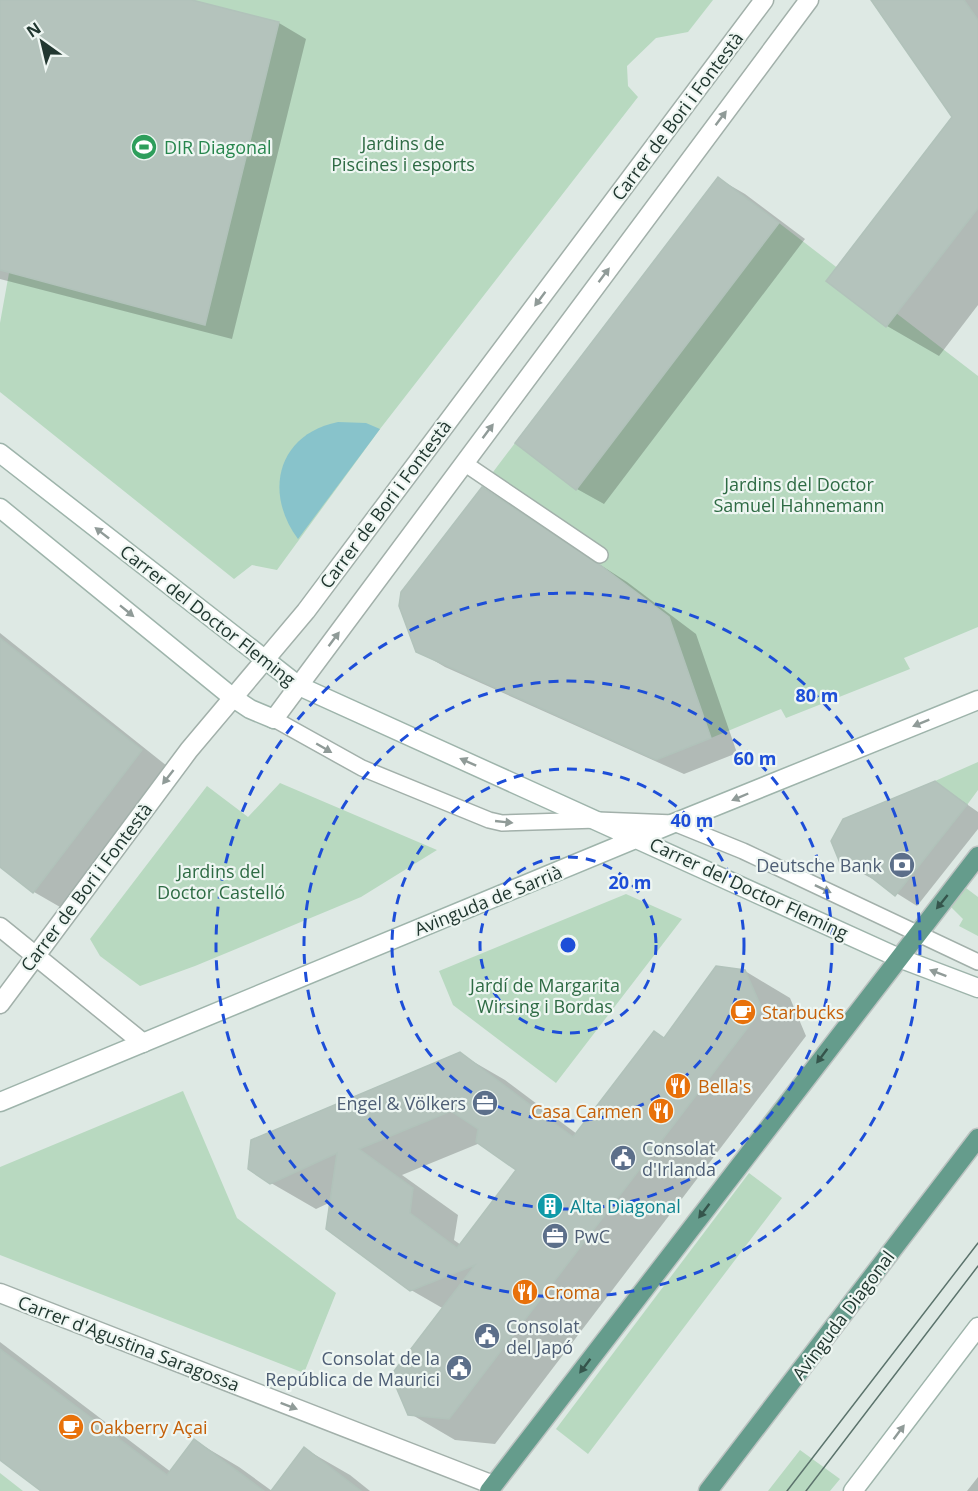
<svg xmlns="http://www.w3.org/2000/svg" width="978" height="1491" font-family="'Open Sans',sans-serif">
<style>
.green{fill:#b8d9c0}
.water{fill:#88c3cb}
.shadow{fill:#0003;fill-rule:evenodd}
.building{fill:#b4c3bc;stroke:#b1c2ba;stroke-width:1.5;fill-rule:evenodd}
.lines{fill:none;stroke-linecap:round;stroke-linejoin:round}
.lane-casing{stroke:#a2b0aa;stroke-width:18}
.street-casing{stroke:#a2b0aa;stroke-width:21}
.secondary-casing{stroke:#9eb4ab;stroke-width:21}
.primary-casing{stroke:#bcc3c1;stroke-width:21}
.lane{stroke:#fff;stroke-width:15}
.street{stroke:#fff;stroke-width:18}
.secondary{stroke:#fff;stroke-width:18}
.primary{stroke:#659c8c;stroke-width:18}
.tram{stroke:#5b736c;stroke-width:1.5}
.oneway{fill:#909b98}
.oneway2{fill:#35554c}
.ring{fill:none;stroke:#1d4ed8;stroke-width:3;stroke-dasharray:10 8}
.labels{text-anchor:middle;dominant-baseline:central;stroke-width:4.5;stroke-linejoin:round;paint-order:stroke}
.street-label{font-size:18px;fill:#213730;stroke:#eef6f2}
.park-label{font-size:18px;fill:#2e6b44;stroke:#eef6f2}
.leisure-label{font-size:18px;fill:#27864d;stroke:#eef6f2;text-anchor:start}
.service-label{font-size:18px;fill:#4e5e75;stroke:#eef6f2;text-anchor:end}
.food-label{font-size:18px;fill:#c56008;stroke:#eef6f2;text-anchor:start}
.culture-label{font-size:18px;fill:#0d838f;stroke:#eef6f2;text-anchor:start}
.centre{fill:#1d4ed8;stroke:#eef6f2;stroke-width:3}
.ring-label{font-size:18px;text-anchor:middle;font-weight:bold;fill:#1d4ed8;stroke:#eef6f2;stroke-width:4.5;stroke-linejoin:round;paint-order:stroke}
</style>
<rect width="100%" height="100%" fill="#dee9e4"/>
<path class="green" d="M76 0H713L688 32 656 38 627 66 628 86 638 97 380 429 277 570 252 565 234 579 0 392V323L9 273Z
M779 223 978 376V627L904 658 910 669 786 718 781 709 711 738 669 617 487 480 515 443 576 490Z
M978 762V790L967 805 935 781Z
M280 783 437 850 361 897 195 966 140 986 100 956 90 939 207 786 248 817Z
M966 888 978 897V936L959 926 963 919 951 907Z
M626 894 682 919 556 1083 453 1005 439 971Z
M183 1091 237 1218 336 1293 304 1373 0 1255V1167Z
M749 1173 782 1198 588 1454 556 1429Z
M800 1450 840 1479 830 1491H768Z
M0 1473 23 1491H0Z"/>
<path class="water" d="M338 422 366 423 380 429 298 539C263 492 278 434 338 422Z"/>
<path class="shadow" d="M0 0H186L279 23 306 39 232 339 0 279Z
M873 0H978V305L939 356 887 326 828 281 954 117Z
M719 179 745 194 805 239 604 504 577 489 517 443Z
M482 489 627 582 696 634 737 753 684 774 445 667 418 651Z
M0 633 167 766 60 907 34 892 0 865Z
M935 782 978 812V829L917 906 882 884 841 862 839 826 850 816Z
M745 971 790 998 806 1036 495 1444 455 1440 409 1413 444 1309 411 1290 331 1202 316 1209 271 1183 460 1054 505 1080 577 1134 665 1039ZM480 1143 518 1170 461 1245 454 1240 458 1215 402 1175Z
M0 1342 171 1472 195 1441 239 1467 272 1491H44L0 1458Z
M305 1449 350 1475 370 1491H273Z
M978 1477V1491H967Z"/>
<path class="building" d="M0 0H192L279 22 205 325 0 270Z
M871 0H964L978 20V208L886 327 826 281 952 117Z
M718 177 779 223 576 490 515 443Z
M482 487 600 565 669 617 711 738 656 760 416 652 399 606 401 592Z
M0 638 142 750 33 893 0 867Z
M935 781 967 805 895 896 867 874 850 870 840 863 831 841 843 819Z
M716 966 745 970 762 1009 449 1419 408 1415 391 1375 475 1265 410 1291 326 1229 337 1153 270 1184 248 1169 251 1140 460 1052 573 1137 654 1031 664 1038ZM451 1111 478 1129 476 1142 516 1170 457 1248 410 1213 413 1188 359 1149Z
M0 1349 167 1475 194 1439 264 1491H41L0 1460Z
M304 1447 361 1491H271Z"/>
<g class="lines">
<g class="lane-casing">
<path id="lane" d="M464 463 600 555
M274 719 362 768 489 820 502 823 598 820 674 823 743 851 978 962"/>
</g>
<g class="street-casing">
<path id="street" d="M274 719 809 0
M0 927 143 1043
M0 1004 189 750 306 611 764 0
M0 1293 493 1485"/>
</g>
<g class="secondary-casing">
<path id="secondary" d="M0 453 299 686 899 958 978 988
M0 508 232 697 250 709 274 719
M0 1102 674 823 978 700
M853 1491 978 1327"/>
</g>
<g class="primary-casing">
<path id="primary" d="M489 1491 978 856
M708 1491 978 1138"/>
</g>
<use href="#lane" class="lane"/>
<use href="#street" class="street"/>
<use href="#secondary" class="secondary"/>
<use href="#primary" class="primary"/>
<path class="tram" d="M787 1491 978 1243
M806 1491 978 1266"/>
</g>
<defs><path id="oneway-solid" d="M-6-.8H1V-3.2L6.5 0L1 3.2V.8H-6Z" transform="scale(1.5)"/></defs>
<g class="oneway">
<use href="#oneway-solid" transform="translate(721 118) rotate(-53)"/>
<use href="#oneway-solid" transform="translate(604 275) rotate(-53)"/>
<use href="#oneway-solid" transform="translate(540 299) rotate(127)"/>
<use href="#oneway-solid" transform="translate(488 431) rotate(-53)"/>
<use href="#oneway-solid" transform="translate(102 533) rotate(-142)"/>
<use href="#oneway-solid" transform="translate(127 611) rotate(39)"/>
<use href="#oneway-solid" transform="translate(334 639) rotate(-53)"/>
<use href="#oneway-solid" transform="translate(921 723) rotate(158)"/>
<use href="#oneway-solid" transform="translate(324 748) rotate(30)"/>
<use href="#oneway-solid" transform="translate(468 762) rotate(-156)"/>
<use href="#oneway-solid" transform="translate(168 777) rotate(128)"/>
<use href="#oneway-solid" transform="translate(740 797) rotate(157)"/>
<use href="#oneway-solid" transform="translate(504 822) rotate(6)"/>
<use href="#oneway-solid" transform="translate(823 889) rotate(25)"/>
<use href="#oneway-solid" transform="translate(938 973) rotate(-159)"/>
<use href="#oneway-solid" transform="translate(289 1406) rotate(21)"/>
<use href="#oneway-solid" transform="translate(899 1432) rotate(-53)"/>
</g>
<g class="oneway2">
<use href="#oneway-solid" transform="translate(942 902) rotate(129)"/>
<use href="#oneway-solid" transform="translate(822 1056) rotate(127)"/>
<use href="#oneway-solid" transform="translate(704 1211) rotate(127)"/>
<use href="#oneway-solid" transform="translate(585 1366) rotate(127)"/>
</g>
<g class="ring">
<circle cx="568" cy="945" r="88"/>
<circle cx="568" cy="945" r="176"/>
<circle cx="568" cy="945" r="264"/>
<circle cx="568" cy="945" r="352"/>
</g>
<defs>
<g id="stadium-disc" transform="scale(1.35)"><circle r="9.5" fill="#2e9e5b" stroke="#eef6f2"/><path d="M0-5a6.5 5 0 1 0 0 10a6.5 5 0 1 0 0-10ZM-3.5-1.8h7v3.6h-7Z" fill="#fff"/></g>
<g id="bank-disc" transform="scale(1.35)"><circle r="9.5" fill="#5c6f8a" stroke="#eef6f2"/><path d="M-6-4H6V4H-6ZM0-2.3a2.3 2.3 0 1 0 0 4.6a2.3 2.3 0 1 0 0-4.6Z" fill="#fff"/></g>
<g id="cafe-disc" transform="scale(1.35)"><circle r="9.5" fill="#e8710a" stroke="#eef6f2"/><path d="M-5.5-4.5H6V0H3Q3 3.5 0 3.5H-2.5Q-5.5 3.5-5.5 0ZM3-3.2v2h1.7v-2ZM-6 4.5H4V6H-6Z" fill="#fff"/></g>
<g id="restaurant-disc" transform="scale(1.35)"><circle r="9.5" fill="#e8710a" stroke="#eef6f2"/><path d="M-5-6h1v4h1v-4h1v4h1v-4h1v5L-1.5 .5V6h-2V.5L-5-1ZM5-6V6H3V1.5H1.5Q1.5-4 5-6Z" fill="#fff"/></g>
<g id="office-disc" transform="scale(1.35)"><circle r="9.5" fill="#5c6f8a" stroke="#eef6f2"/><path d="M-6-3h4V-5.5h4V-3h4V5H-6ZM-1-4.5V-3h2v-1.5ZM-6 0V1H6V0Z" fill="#fff"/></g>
<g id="civic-disc" transform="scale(1.35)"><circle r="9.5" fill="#5c6f8a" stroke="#eef6f2"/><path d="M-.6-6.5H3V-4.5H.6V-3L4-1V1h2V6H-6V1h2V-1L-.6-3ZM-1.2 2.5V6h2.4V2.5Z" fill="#fff"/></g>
<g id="building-disc" transform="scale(1.35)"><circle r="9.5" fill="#0f9aa8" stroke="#eef6f2"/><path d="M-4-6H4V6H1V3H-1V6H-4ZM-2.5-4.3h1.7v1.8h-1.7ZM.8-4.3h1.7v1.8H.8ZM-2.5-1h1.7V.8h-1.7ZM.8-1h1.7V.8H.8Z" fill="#fff"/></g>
</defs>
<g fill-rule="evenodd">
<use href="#stadium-disc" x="144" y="147"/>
<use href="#bank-disc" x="902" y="865"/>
<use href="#cafe-disc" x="743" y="1012"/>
<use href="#restaurant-disc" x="678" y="1086"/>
<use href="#office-disc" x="485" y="1103"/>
<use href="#restaurant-disc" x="661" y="1111"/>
<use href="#civic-disc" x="623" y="1158"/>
<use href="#building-disc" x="550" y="1206"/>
<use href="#office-disc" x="555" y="1236"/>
<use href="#restaurant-disc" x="525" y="1292"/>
<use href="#civic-disc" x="487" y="1336"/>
<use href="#civic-disc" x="459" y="1368"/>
<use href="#cafe-disc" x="71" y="1427"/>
</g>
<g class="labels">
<g class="street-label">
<text transform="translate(677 116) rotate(-53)">Carrer de Bori i Fontestà</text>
<text transform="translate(385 504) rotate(-53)">Carrer de Bori i Fontestà</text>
<text transform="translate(208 615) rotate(38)">Carrer del Doctor Fleming</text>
<text transform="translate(86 887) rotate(-53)">Carrer de Bori i Fontestà</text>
<text transform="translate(749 888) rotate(25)">Carrer del Doctor Fleming</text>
<text transform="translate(488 900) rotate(-22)">Avinguda de Sarrià</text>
<text transform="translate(843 1315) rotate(-53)">Avinguda Diagonal</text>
<text transform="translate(129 1343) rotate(21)">Carrer d'Agustina Saragossa</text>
</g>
<g class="park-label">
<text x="403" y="143">Jardins de<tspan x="403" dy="21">Piscines i esports</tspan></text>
<text x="799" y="484">Jardins del Doctor<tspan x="799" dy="21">Samuel Hahnemann</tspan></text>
<text x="221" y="871">Jardins del<tspan x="221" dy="21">Doctor Castelló</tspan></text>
<text x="545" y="985">Jardí de Margarita<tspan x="545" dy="21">Wirsing i Bordas</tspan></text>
</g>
<g class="leisure-label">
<text x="164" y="147">DIR Diagonal</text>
</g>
<g class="service-label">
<text x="882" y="865">Deutsche Bank</text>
<text x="466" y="1103">Engel &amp; Völkers</text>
<text x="642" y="1148" text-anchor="start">Consolat<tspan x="642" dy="21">d'Irlanda</tspan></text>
<text x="574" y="1236" text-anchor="start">PwC</text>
<text x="506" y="1326" text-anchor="start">Consolat<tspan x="506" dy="21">del Japó</tspan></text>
<text x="440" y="1358">Consolat de la<tspan x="440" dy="21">República de Maurici</tspan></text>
</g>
<g class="food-label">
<text x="762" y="1012">Starbucks</text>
<text x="698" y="1086">Bella's</text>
<text x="642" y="1111" text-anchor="end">Casa Carmen</text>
<text x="544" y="1292">Croma</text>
<text x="90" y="1427">Oakberry Açai</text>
</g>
<g class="culture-label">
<text x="570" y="1206">Alta Diagonal</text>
</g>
</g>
<circle cx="568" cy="945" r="9" class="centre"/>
<g class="ring-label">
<text x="817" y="702">80 m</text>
<text x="755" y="765">60 m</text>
<text x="692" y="827">40 m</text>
<text x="630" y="889">20 m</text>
</g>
<g transform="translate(42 42) rotate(326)" stroke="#eef6f2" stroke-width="4.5" paint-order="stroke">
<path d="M0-4.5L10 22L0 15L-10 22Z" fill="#213730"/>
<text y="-9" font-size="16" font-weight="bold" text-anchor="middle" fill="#213730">N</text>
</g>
</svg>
